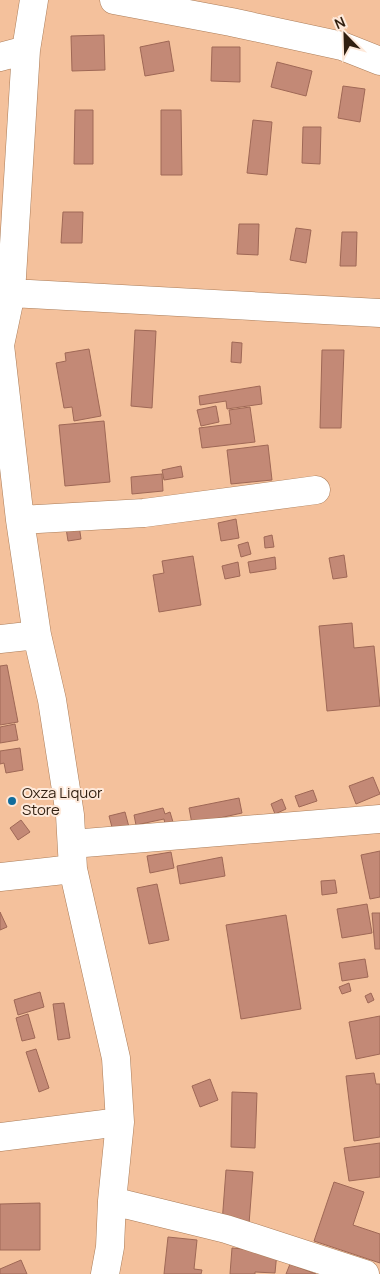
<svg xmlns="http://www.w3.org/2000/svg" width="380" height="1274" font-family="Manrope,sans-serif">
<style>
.building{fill:#c38976;stroke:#9f6856}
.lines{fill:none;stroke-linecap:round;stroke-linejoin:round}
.minor-casing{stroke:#ab7d59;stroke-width:29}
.minor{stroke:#fff;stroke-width:28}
.poi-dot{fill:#116d9c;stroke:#fee9da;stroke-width:2}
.labels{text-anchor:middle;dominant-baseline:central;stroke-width:4;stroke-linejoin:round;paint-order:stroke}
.poi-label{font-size:15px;fill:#311f10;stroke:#fee9da;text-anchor:start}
</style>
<rect width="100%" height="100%" fill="#f4c19c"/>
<path class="building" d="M104 35 105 70 72 71 71 36Z
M169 41 174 71 145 76 140 47Z
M212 47H240V82L211 81Z
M277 62 312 71 306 96 271 87Z
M343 86 365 89 360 122 338 118Z
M75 110H93V164H74Z
M161 110H181L182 175H161Z
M253 120 272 122 267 175 247 173Z
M303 127H321L320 164 302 163Z
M63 212H83L82 243H61Z
M239 224H259L258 255 237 254Z
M296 228 311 230 306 263 290 260Z
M342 232H357L356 266H340Z
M135 330 156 331 152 408 131 406Z
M232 342 242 343 241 363 231 362Z
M89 349 101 416 74 421 72 407 64 408 56 363 66 361 65 353Z
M322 350H344L341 428H320Z
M260 386 262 404 227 409 226 401 200 405 199 396Z
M216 406 219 422 201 426 197 410Z
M250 407 255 442 202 448 199 428 231 424 229 410Z
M104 421 110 482 65 486 59 425Z
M268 445 272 480 231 484 227 450Z
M181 466 183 477 164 480 162 470Z
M162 474 163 491 132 494 131 477Z
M236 519 239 538 221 541 218 523Z
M79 525 81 539 68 541 66 528Z
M272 535 274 547 265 548 264 537Z
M248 542 251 554 241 557 238 545Z
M344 555 347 577 333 579 329 558Z
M193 556 201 605 159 612 153 575 164 573 162 561Z
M275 557 276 569 250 573 248 562Z
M238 562 240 576 225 579 222 566Z
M352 623 354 648 374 646 380 706 327 711 319 626Z
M7 665 18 722 0 725V666Z
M15 724 18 740 0 743V727Z
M20 748 23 770 6 773 4 763 0 764V751Z
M373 777 380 794 356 804 349 786Z
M313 790 317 801 299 807 295 796Z
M239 798 242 813 192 824 189 808Z
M282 799 286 809 275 814 271 804Z
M163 808 165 814 170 812 173 822 165 824 164 819 136 825 134 815Z
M125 812 129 827 113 831 109 816Z
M21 820 30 832 18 840 10 828Z
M380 851V897L370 899 361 855Z
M171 852 174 868 150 873 147 856Z
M222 857 225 876 180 884 177 866Z
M335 880 337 893 322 895 321 881Z
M157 884 169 940 149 944 137 888Z
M367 904 372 933 342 938 337 909Z
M0 912 7 927 0 930Z
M372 913H380V949H375Z
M286 915 301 1009 241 1019 226 925Z
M365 959 368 977 342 981 339 963Z
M349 983 351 991 342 994 339 987Z
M40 992 44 1007 18 1015 14 1000Z
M371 993 374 1000 368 1003 365 996Z
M64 1003 70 1038 58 1040 53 1004Z
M28 1014 35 1038 22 1041 16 1018Z
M380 1016V1054L356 1059 349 1022Z
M36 1049 49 1088 39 1092 26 1052Z
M374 1073 376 1084H380V1137L354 1141 346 1076Z
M210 1079 218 1100 200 1107 192 1086Z
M232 1092 257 1093 255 1148 231 1147Z
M380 1143V1177L349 1181 344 1148Z
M226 1170 253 1172 249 1224 222 1223Z
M334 1182 364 1192 353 1225 380 1234V1263L314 1241Z
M40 1203V1250H0V1204Z
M168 1237 197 1240 194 1269 202 1270 201 1274H164Z
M232 1248 277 1252 275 1273 255 1272V1274H230Z
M21 1260 27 1274H0V1269Z
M290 1264 316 1274H286Z"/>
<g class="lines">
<g class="minor-casing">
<path id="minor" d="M34 0 26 50 11 293 0 345 20 520 37 635 52 700 70 815 73 869 116 1058 120 1122 112 1201 110 1247 105 1274
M114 0 231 22 342 46 380 61
M0 57 26 50
M11 293 380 313
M20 520 144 513 316 490
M0 639 37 635
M72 844 380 819
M0 877 73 869
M0 1137 120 1122
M112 1201 226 1229 365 1274"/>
</g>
<use href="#minor" class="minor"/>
</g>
<circle class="poi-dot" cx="12" cy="801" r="5"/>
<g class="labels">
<g class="poi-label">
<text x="22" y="792">Oxza Liquor<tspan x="22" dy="17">Store</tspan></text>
</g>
</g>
<g transform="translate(345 35) rotate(337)" stroke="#fee9da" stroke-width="4" paint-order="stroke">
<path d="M0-4L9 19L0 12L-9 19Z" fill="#311f10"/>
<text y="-8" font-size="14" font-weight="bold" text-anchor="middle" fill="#311f10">N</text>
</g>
</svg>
